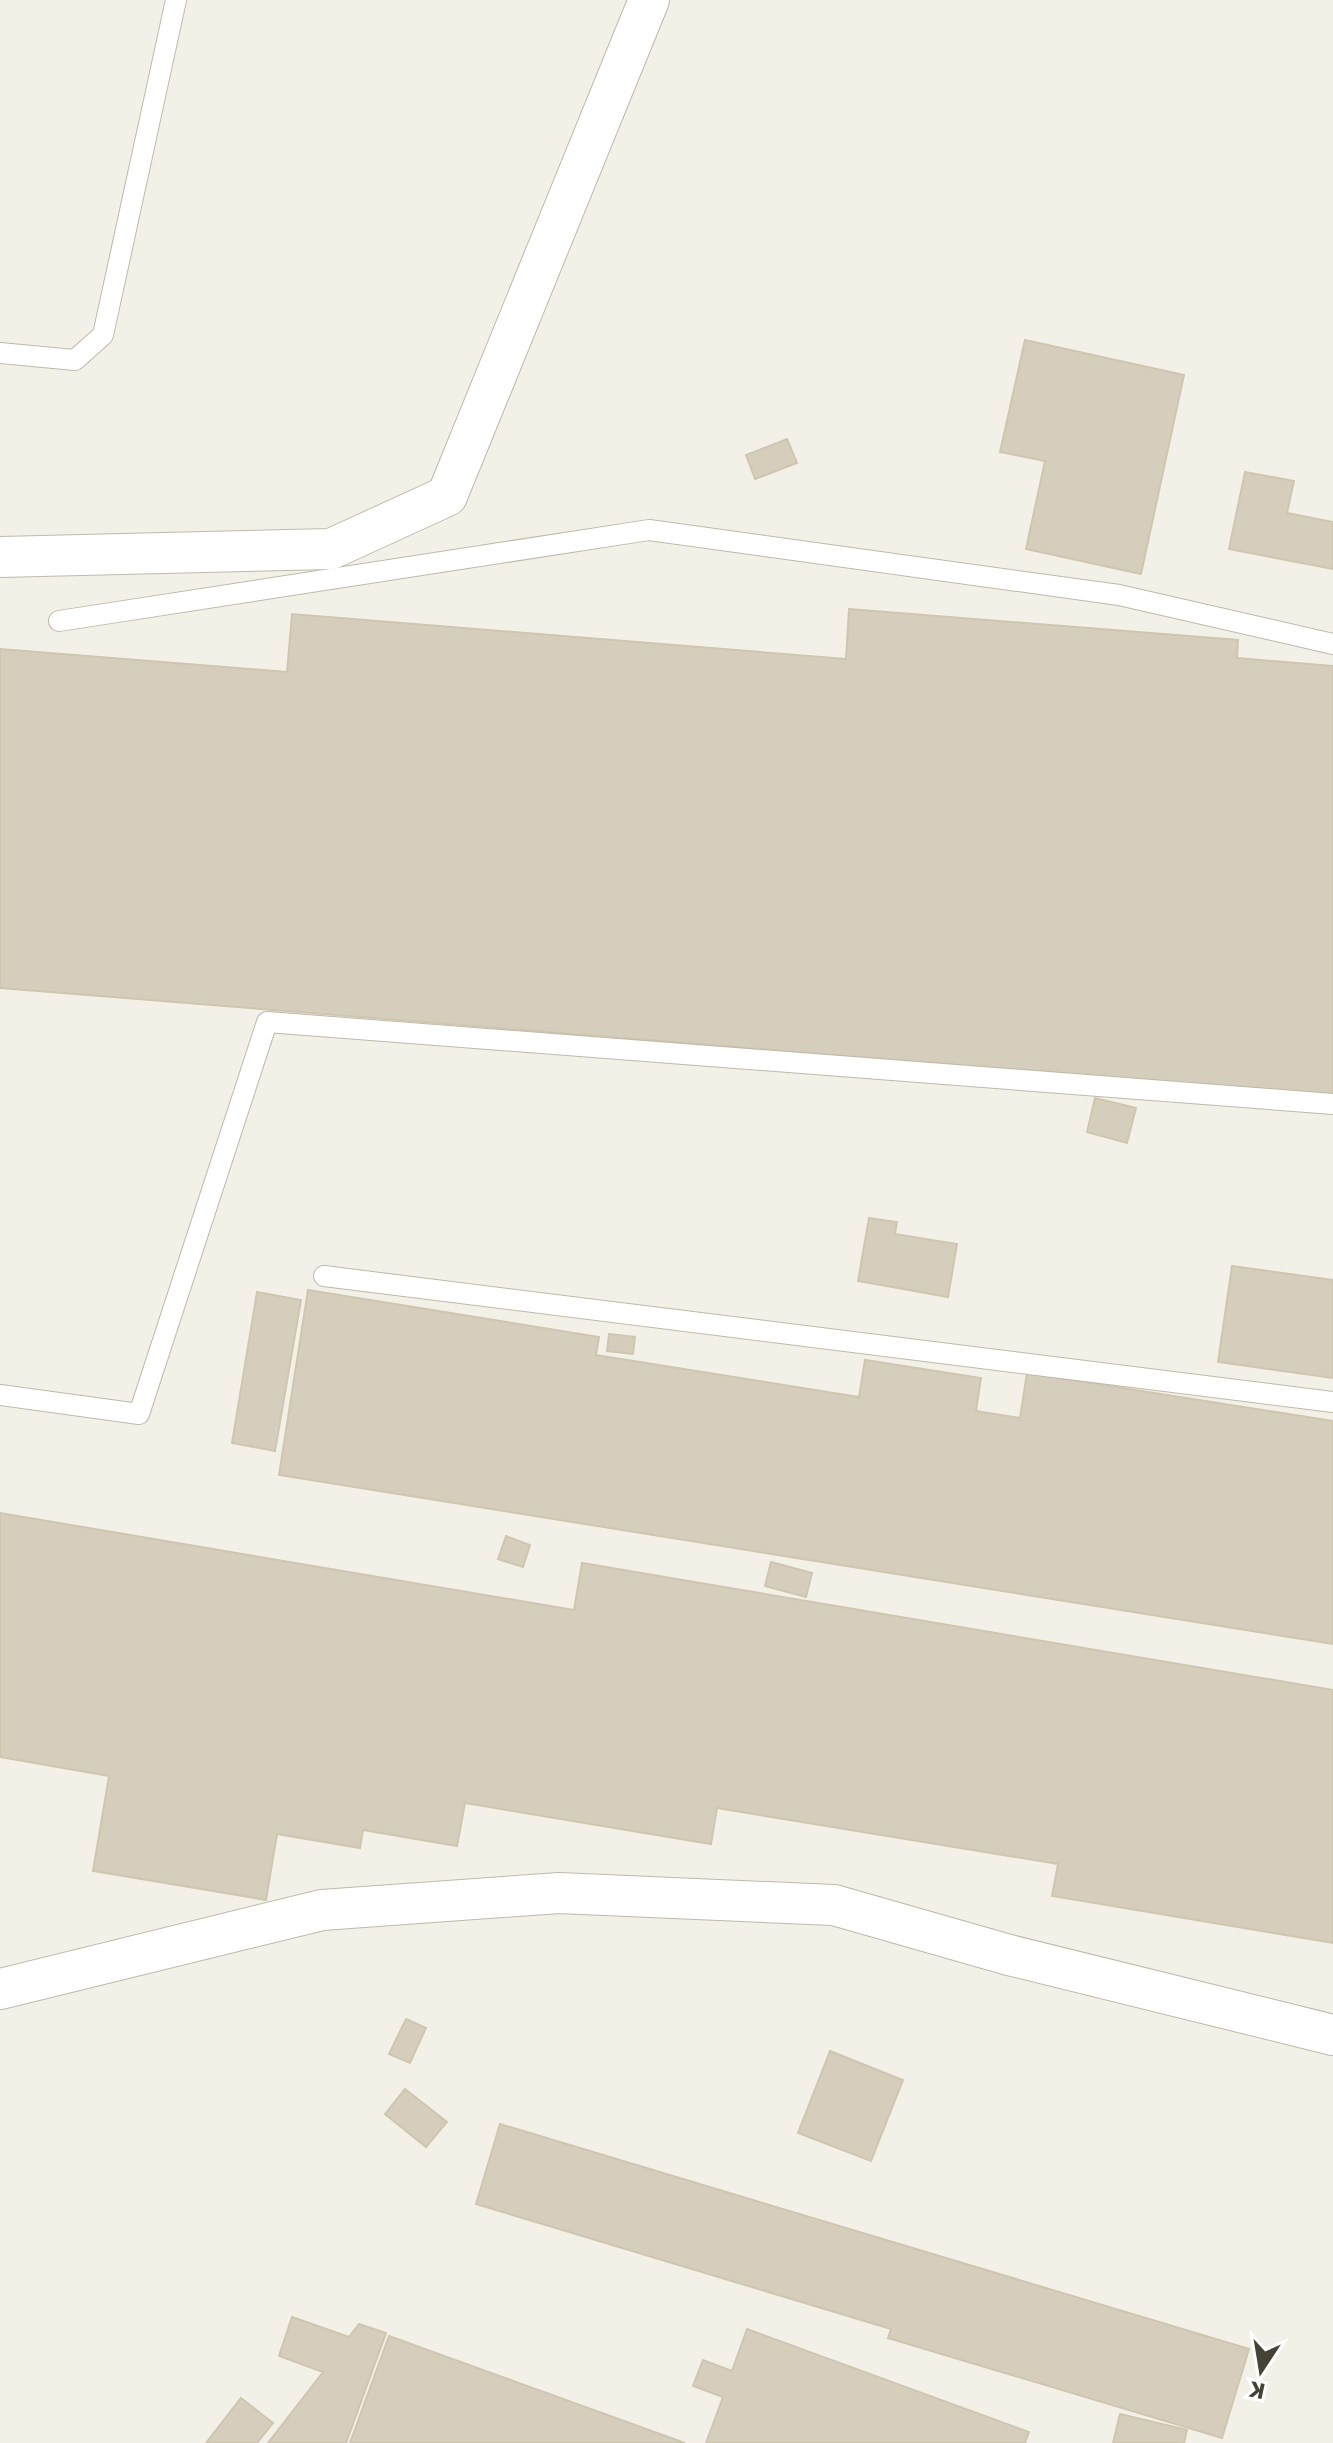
<svg xmlns="http://www.w3.org/2000/svg" width="1333" height="2443" font-family="Poppins,sans-serif">
<style>
.building{fill:#d5cebd;stroke:#cfc6b0;stroke-width:2}
.lines{fill:none;stroke-linecap:round;stroke-linejoin:round}
.service-casing{stroke:#bfb9aa;stroke-width:22}
.minor-casing{stroke:#bfb9aa;stroke-width:42}
.service{stroke:#fff;stroke-width:20}
.minor{stroke:#fff;stroke-width:40}
</style>
<rect width="100%" height="100%" fill="#f3f1e7"/>
<path class="building" d="M1025 340 1184 375 1141 574 1026 549 1045 461 1000 452Z
M787 439 797 463 755 479 746 455Z
M1245 472 1294 481 1287 513 1333 522V569L1229 549Z
M849 609 1238 640 1237 658 1333 666V1095L0 988V649L287 672 292 614 846 659Z
M1095 1098 1136 1108 1127 1143 1087 1132Z
M869 1218 897 1222 895 1234 957 1244 948 1297 858 1281Z
M1232 1266 1333 1280V1378L1218 1362Z
M308 1290 599 1337 596 1355 859 1397 865 1360 981 1378 976 1411 1020 1418 1027 1373 1333 1421V1644L279 1475Z
M257 1292 301 1300 275 1451 232 1443Z
M609 1334 635 1337 633 1354 607 1351Z
M0 1513 574 1610 582 1563 1333 1690V1943L1052 1896 1058 1864 717 1808 711 1844 465 1803 457 1846 363 1830 360 1848 277 1834 266 1900 93 1871 109 1776 0 1757Z
M506 1536 530 1545 523 1567 498 1559Z
M771 1562 812 1573 806 1597 765 1586Z
M406 2019 426 2028 410 2063 389 2054Z
M830 2051 903 2080 871 2161 798 2133Z
M405 2089 447 2122 426 2147 385 2114Z
M500 2124 1249 2349 1222 2438 888 2338 891 2329 476 2204Z
M292 2317 349 2337 359 2324 386 2333 346 2443H268L323 2372 279 2356Z
M747 2329 1029 2432 1025 2443H706L723 2397 693 2386 703 2360 732 2371Z
M389 2336 685 2443H350Z
M241 2398 273 2423 257 2443H206Z
M1120 2414 1187 2430 1184 2443H1113Z"/>
<g class="lines">
<g class="service-casing">
<path id="service" d="M0 353 75 360 103 335 176 0
M59 621 649 530 1119 595 1333 644
M324 1276 1333 1402
M0 1395 139 1414 267 1022 1333 1104"/>
</g>
<g class="minor-casing">
<path id="minor" d="M0 557 331 549 447 496 649 0
M0 1989 322 1910 559 1893 834 1905 1009 1955 1333 2035"/>
</g>
<use href="#service" class="service"/>
<use href="#minor" class="minor"/>
</g>
<g transform="translate(1261 2371) rotate(192)" stroke="#ffffff" stroke-width="6" paint-order="stroke">
<path d="M0-6L14 30L0 20L-14 30Z" fill="#464236"/>
<text y="-12" font-size="22" font-weight="bold" text-anchor="middle" fill="#464236">K</text>
</g>
</svg>
